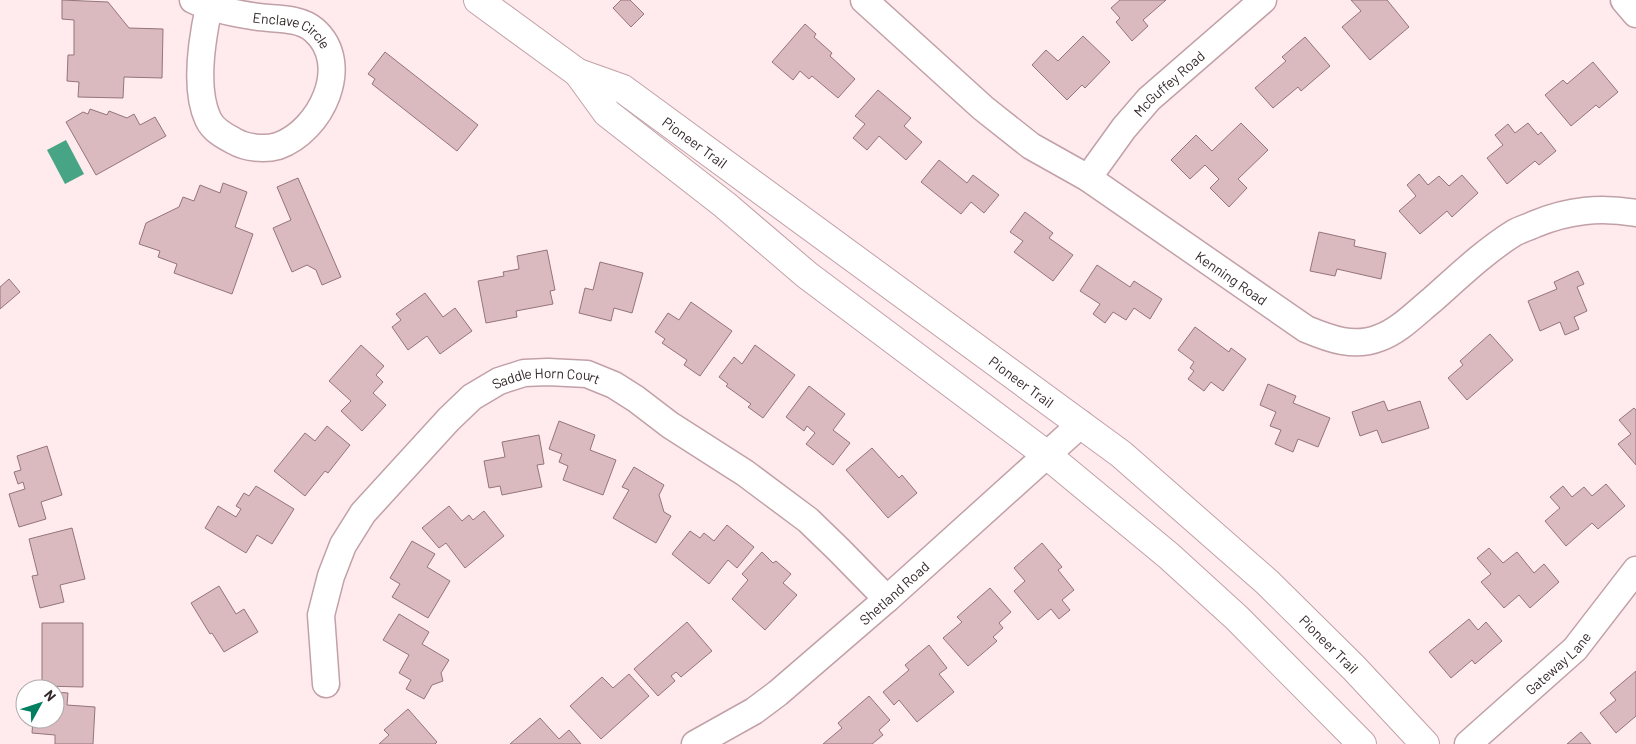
<svg xmlns="http://www.w3.org/2000/svg" width="1636" height="744" font-family="Barlow,sans-serif">
<style>
.water{fill:#47a585}
.building{fill:#dab9bf;stroke:#93757a}
.lines{fill:none;stroke-linecap:round;stroke-linejoin:round}
.minor-casing{stroke:#c1a1a7;stroke-width:29}
.major-casing{stroke:#c1a1a7;stroke-width:30}
.minor{stroke:#fff;stroke-width:26}
.major{stroke:#fff;stroke-width:28}
.labels{text-anchor:middle;dominant-baseline:central;stroke-width:4;stroke-linejoin:round;paint-order:stroke}
.street-label{font-size:14px;fill:#34282a;stroke:#fff}
</style>
<rect width="100%" height="100%" fill="#ffeaed"/>
<path class="water" d="M66 140 84 174 65 184 47 150Z"/>
<path class="building" d="M62 0 108 2 129 28 163 29 162 78 124 77 123 98 78 97 79 82 67 81 68 55H74V20L62 19Z
M621 0H630L644 14 631 27 613 8Z
M1120 0H1166L1143 20 1148 26 1132 41 1116 22 1120 18 1111 8Z
M1351 0H1387L1409 27 1370 60 1342 27 1361 11Z
M805 24 816 34 814 37 832 53 830 56 855 79 838 98 812 76 809 79 800 71 793 80 772 62Z
M1083 36 1110 62 1085 88 1082 85 1067 100 1032 65 1046 50 1058 61Z
M1305 37 1330 66 1301 91 1298 87 1273 108 1255 88 1286 61 1282 57Z
M385 52 478 125 457 151 372 84 375 79 368 74Z
M1593 62 1618 92 1599 108 1596 105 1571 126 1545 95 1563 80 1567 84Z
M878 90 911 118 904 126 922 142 906 160 879 136 867 150 853 138 865 124 855 116Z
M90 109 107 115 109 111 127 118 134 114 140 125 155 117 166 136 96 175 66 122 83 112 88 114Z
M1241 123 1268 150 1238 179 1247 188 1229 207 1210 188 1219 179 1205 165 1190 179 1171 160 1196 135 1212 151Z
M1528 123 1538 135 1541 132 1556 151 1539 165 1535 161 1507 184 1487 158 1503 145 1495 135 1508 124 1515 133Z
M939 160 967 183 973 175 999 195 984 213 971 202 961 214 921 182Z
M1419 174 1428 185 1439 176 1449 186 1462 175 1478 193 1452 217 1447 211 1420 234 1399 211 1416 196 1407 185Z
M298 178 341 277 322 285 316 270 307 265 292 272 273 228 291 220 277 187Z
M223 183 247 192 235 227 253 234 232 294 174 273 177 264 158 257 160 251 139 244 146 223 179 207 183 197 194 201 200 185 220 193Z
M1025 212 1053 233 1049 238 1073 255 1053 281 1014 252 1023 241 1010 232Z
M1319 232 1355 240 1354 246 1386 253 1381 279 1337 269 1335 276 1310 271Z
M547 250 555 290 550 291 553 304 516 311 517 317 486 323 478 281 504 276 503 272 519 269 517 256Z
M600 262 643 273 632 313 614 308 611 321 579 313 585 288 593 290Z
M1097 265 1130 287 1134 281 1162 299 1150 319 1134 308 1126 320 1113 312 1105 323 1093 314 1100 304 1080 291Z
M1578 271 1584 284 1577 287 1587 311 1574 317 1579 329 1565 335 1560 322 1540 331 1528 301 1557 289 1554 282Z
M9 279 20 292 0 309V287Z
M425 293 443 317 455 308 472 331 440 354 427 336 408 350 392 327 401 320 396 314Z
M691 302 732 331 700 376 684 365 687 360 662 343 665 339 655 332 668 313 679 320Z
M1195 327 1229 352 1231 348 1246 359 1223 391 1211 382 1204 391 1188 379 1194 371 1190 368 1194 362 1178 350Z
M1490 334 1513 360 1467 400 1448 378 1463 365 1460 361Z
M361 345 384 366 376 375 383 382 373 393 386 405 362 431 341 411 351 401 329 381Z
M755 345 795 375 763 418 748 407 751 404 726 386 728 384 719 377 734 357 742 364Z
M1268 384 1296 396 1293 403 1330 418 1318 447 1298 439 1293 452 1275 444 1281 430 1270 426 1276 412 1260 405Z
M809 386 845 414 833 430 850 443 833 465 806 444 815 433 807 426 804 431 786 417Z
M1384 401 1388 411 1420 401 1429 428 1382 443 1377 430 1360 436 1352 412Z
M1634 408 1636 410V465L1618 444 1631 434 1619 420Z
M559 421 595 435 590 450 616 460 603 495 563 480 568 466 559 462 562 454 549 449Z
M327 426 350 445 328 473 325 471 305 496 274 471 305 433 315 441Z
M539 435 544 464 537 465 542 487 502 495 500 486 489 488 484 461 505 457 502 442Z
M47 446 62 495 41 502 46 519 19 527 9 494 25 489 23 482 18 484 14 472 21 470 17 456Z
M872 448 899 478 902 475 917 493 888 518 846 470Z
M634 467 664 485 659 495 664 512 671 516 656 543 613 518 629 490 622 487Z
M1606 484 1625 506 1598 529 1592 523 1566 546 1545 521 1560 508 1550 497 1563 486 1572 497 1584 487 1592 496Z
M256 486 294 509 272 544 257 535 246 553 205 528 218 506 236 517 241 509 236 506 244 493 249 496Z
M449 506 462 521 469 515 473 520 484 511 504 536 465 568 446 543 439 548 422 528Z
M727 525 754 547 737 568 728 560 709 584 672 554 690 531 700 538 704 533 714 541Z
M72 528 85 579 60 585 64 602 40 608 32 576 38 575 29 539Z
M412 541 435 554 427 567 450 581 428 618 392 597 400 584 390 578Z
M1042 543 1062 567 1058 570 1074 590 1062 600 1070 610 1059 619 1051 609 1038 620 1014 591 1025 581 1014 568Z
M1489 548 1503 563 1517 552 1534 573 1544 564 1559 582 1530 608 1519 595 1504 608 1481 582 1491 574 1477 558Z
M762 552 773 563 776 561 791 574 783 583 797 595 765 630 732 599 748 580 742 574Z
M219 586 236 614 244 609 258 632 224 652 212 633 210 634 191 603Z
M990 588 1011 612 999 623 1003 628 993 637 997 641 968 666 943 638 962 622 957 617Z
M399 614 429 632 422 644 449 660 441 673 443 681 432 685 424 699 406 689 411 680 399 673 409 655 383 640Z
M1469 619 1478 630 1486 622 1502 641 1475 664 1472 660 1451 678 1429 652Z
M687 622 712 651 681 677 676 672 671 676 675 681 658 696 634 669Z
M42 623H83V687L42 686Z
M929 645 947 668 939 674 954 692 917 722 899 700 894 705 883 692 909 670 905 665Z
M1636 671V716L1616 733 1600 713 1616 700 1610 693Z
M629 674 649 696 601 739 570 706 602 677 613 688Z
M55 692 68 693 67 705 95 707 93 744H55V735L32 733 33 719H55Z
M869 696 890 720 879 730 883 735 872 744H823L842 728 838 723Z
M408 709 437 742 435 744H379L389 735 384 730Z
M540 718 559 739 569 730 581 744H510Z
M1581 732 1591 744H1567Z"/>
<g class="lines">
<g class="minor-casing">
<g id="minor">
<path id="s1" d="M193 0C212 9 232 13 252 16 271 20 298 16 314 30 353 64 321 131 278 146 264 150 246 148 234 141 224 136 213 130 208 119 194 89 202 39 209 7"/>
<path id="s2" d="M864 0 983 108 1031 146 1088 178 1306 329C1330 339 1354 348 1379 338 1399 331 1416 313 1432 300 1458 277 1485 251 1514 233 1521 229 1529 227 1535 224 1569 210 1600 207 1636 213"/>
<path d="M1624 0 1636 14"/>
<path id="s3" d="M1088 178 1124 128 1149 99 1263 0"/>
<path id="s4" d="M326 684 321 615 331 576 343 545 363 513 449 419 472 397 499 381 524 373 548 372 587 374 614 385 636 399 670 425 745 473 808 520 839 550 887 599"/>
<path id="s5" d="M695 744 754 711 778 693 887 599 1081 424"/>
<path id="s6" d="M1468 744 1575 649 1636 570"/>
</g>
</g>
<g class="major-casing">
<g id="major">
<path id="s7" d="M478 0 578 73 623 89 1121 454 1267 582 1354 668 1425 744"/>
<path d="M578 73 607 113 725 205 807 275 1047 455 1169 556 1237 618 1362 744"/>
</g>
</g>
<use href="#minor" class="minor"/>
<use href="#major" class="major"/>
</g>
<g class="labels">
<g class="street-label">
<text stroke="none"><textPath href="#s1" startOffset="105">Enclave Circle</textPath></text>
<text stroke="none"><textPath href="#s3" startOffset="125">McGuffey Road</textPath></text>
<text stroke="none"><textPath href="#s7" startOffset="261">Pioneer Trail</textPath></text>
<text stroke="none"><textPath href="#s2" startOffset="462">Kenning Road</textPath></text>
<text stroke="none"><textPath href="#s7" startOffset="666">Pioneer Trail</textPath></text>
<text stroke="none"><textPath href="#s4" startOffset="419">Saddle Horn Court</textPath></text>
<text stroke="none"><textPath href="#s5" startOffset="251">Shetland Road</textPath></text>
<text stroke="none"><textPath href="#s7" startOffset="1071">Pioneer Trail</textPath></text>
<text stroke="none"><textPath href="#s6" startOffset="121">Gateway Lane</textPath></text>
</g>
</g>
<g transform="translate(40 704) rotate(50)"><circle r="24" fill="#ffffff" stroke="#aea9aa"/>
<path d="M0-4L9 19L0 12L-9 19Z" fill="#008060"/>
<text y="-8" font-size="14" font-weight="bold" text-anchor="middle" fill="#34282a">N</text>
</g>
</svg>
